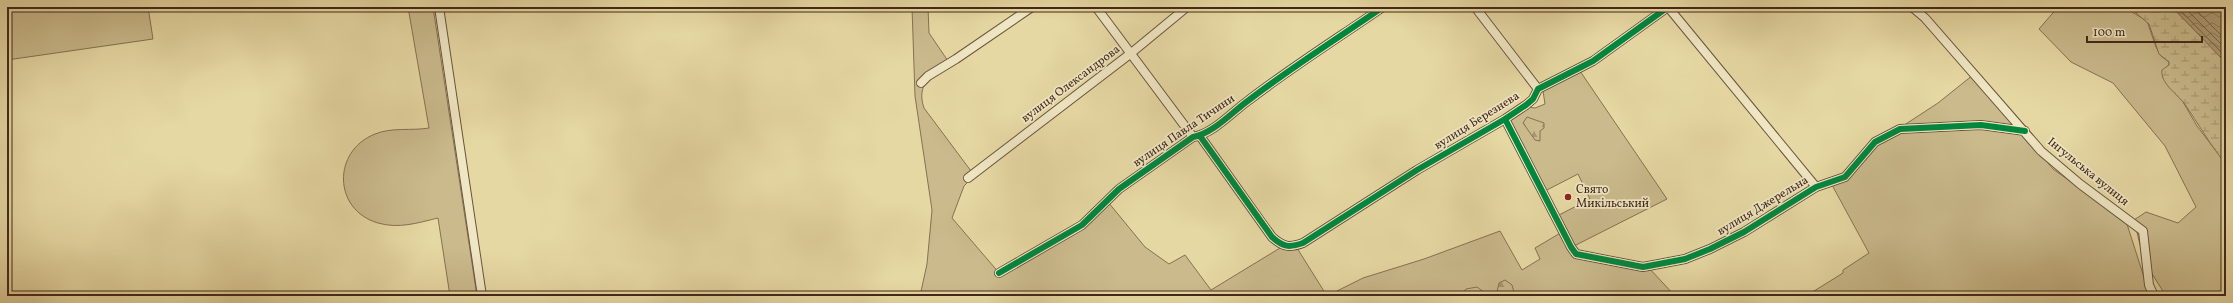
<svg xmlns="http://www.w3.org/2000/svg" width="2233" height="303" font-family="Vollkorn,serif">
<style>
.green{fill:#caba8c;stroke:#867152}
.forest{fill:url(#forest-firs);stroke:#867152}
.wetland{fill:url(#wetland-marsh);stroke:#867152}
.water{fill:url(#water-waves);stroke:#836e50}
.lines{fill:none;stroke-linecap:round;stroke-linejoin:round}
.shore{stroke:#786246;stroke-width:1}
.minor-casing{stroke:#6b543c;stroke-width:10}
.minor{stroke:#efe6c3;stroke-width:8}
.cycleway-casing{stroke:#efe6c3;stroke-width:8}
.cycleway{stroke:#00873e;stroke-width:6}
.poi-dot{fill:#8f2418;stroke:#efe6c3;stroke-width:1.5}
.labels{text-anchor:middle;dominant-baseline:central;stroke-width:3.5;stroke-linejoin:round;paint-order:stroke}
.street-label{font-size:12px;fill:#422819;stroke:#efe6c3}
.poi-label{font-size:12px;fill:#422819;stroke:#efe6c3;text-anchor:start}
</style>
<defs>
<pattern id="forest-firs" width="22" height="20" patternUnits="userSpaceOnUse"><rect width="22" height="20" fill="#caba8c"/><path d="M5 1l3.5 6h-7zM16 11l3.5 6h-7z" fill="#a69772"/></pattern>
<pattern id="wetland-marsh" width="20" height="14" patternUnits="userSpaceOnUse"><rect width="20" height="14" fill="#caba8c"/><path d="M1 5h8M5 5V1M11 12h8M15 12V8" fill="none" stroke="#a69772"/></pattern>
<pattern id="water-waves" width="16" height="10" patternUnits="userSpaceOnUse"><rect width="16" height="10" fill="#ae9c74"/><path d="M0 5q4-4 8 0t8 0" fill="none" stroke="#8f7f5e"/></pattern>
</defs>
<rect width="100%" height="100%" fill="#e6d8a3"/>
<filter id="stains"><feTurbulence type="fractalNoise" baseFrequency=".005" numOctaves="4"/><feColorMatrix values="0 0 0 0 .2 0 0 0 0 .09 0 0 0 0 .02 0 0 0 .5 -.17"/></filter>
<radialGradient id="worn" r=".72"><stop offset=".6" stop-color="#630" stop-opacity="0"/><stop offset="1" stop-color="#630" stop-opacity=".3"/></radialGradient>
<path class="green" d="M7 7H148L153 39 7 60Z
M408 7H433L477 296H450L438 218C417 223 399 229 378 223 333 210 332 151 375 134 392 127 411 131 429 128Z
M912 7H928L929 33 948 61C931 76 916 84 924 108L971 171 970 180 964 186 952 218 1000 274 1082 226 1108 202 1145 247 1169 264 1185 255 1211 290 1280 248 1279 245 1297 248 1327 296H920L927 264 932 210 915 96Z
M2058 7H2129L2132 12 2147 21 2156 47 2161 56 2169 62V65L2164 69 2163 78 2183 102 2197 126 2226 164V296H2166L2144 261 2134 220 2146 212 2178 223 2196 207 2165 146 2113 83 2071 62 2039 29Z
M1580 71 1667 199 1572 247 1557 216 1590 199 1578 174 1545 191 1510 127V119L1528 107 1535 108 1545 104 1543 91Z
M1973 75 2053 169 2126 221 2150 296H1806L1843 273V270L1869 253 1832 185 1845 176 1866 150 1938 103Z
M1500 231 1522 270 1540 259 1535 248 1562 232 1569 248 1649 268 1675 296H1327L1363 278 1424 259Z"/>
<path class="forest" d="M1527 117 1544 123V128L1540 131V141L1535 140 1523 123Z
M1505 280 1512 285 1515 296H1496L1499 283Z
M1477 287 1489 296H1459L1466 289Z"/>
<path class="wetland" d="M2129 7H2172L2226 62V164C2210 145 2198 123 2184 103 2177 94 2160 83 2162 70L2169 65V62L2159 54 2149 24Z"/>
<path class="water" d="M2172 7H2226V62L2223 60Z"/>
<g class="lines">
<path class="shore" d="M2177 7 2226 57
M2184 7 2226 49
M2193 7 2226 40"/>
<g class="minor-casing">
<path id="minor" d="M439 7 482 296
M1096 7 1193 137
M1475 7 1538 89
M1668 7 1816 187
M1912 7 1925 18 2041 151 2080 184 2143 231 2149 285 2154 296
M921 83 928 76 956 59 1032 7
M1505 119 1571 247 1576 254 1643 267 1685 259 1710 249 1744 232 1816 187 1845 177 1875 142 1900 129 1981 125 2025 131
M1200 136 1272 237C1283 247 1289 248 1303 243L1417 170 1505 119 1526 105 1533 99 1538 89 1593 61 1668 7
M968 178 1130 54 1187 7
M999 273 1082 225 1119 189 1193 137C1214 133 1232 112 1249 100 1292 67 1338 38 1383 7"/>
</g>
<use href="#minor" class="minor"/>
<g class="cycleway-casing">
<path id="cycleway" d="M1505 119 1571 247 1576 254 1643 267 1685 259 1710 249 1744 232 1816 187 1845 177 1875 142 1900 129 1981 125 2025 131
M1200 136 1272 237C1283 247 1289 248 1303 243L1417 170 1505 119 1526 105 1533 99 1538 89 1593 61 1668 7
M999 273 1082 225 1119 189 1193 137C1214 133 1232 112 1249 100 1292 67 1338 38 1383 7"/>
</g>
<use href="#cycleway" class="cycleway"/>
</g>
<circle class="poi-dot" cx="1568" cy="197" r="4"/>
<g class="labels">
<g class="street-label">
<text transform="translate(1071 84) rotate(-37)">вулиця Олександрова</text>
<text transform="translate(1477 121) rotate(-32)">вулиця Березнева</text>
<text transform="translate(1184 131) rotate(-34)">вулиця Павла Тичини</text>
<text transform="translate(2088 172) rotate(39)">Інгульська вулиця</text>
<text transform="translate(1763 206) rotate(-31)">вулиця Джерельна</text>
</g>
<g class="poi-label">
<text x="1576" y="190">Свято<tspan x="1576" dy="14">Микільський</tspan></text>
</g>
</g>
<rect width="2233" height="303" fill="none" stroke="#e6d8a3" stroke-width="24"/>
<rect x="8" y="8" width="2217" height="287" fill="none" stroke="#422819" stroke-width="2"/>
<rect x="12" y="12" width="2209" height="279" fill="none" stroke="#422819"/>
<path d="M2087 36v6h115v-6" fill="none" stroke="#422819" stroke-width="2"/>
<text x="2093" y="36" font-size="12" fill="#422819" stroke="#efe6c3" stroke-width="3" paint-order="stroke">100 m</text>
<rect width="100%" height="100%" filter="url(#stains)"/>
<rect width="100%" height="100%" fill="url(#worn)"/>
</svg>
